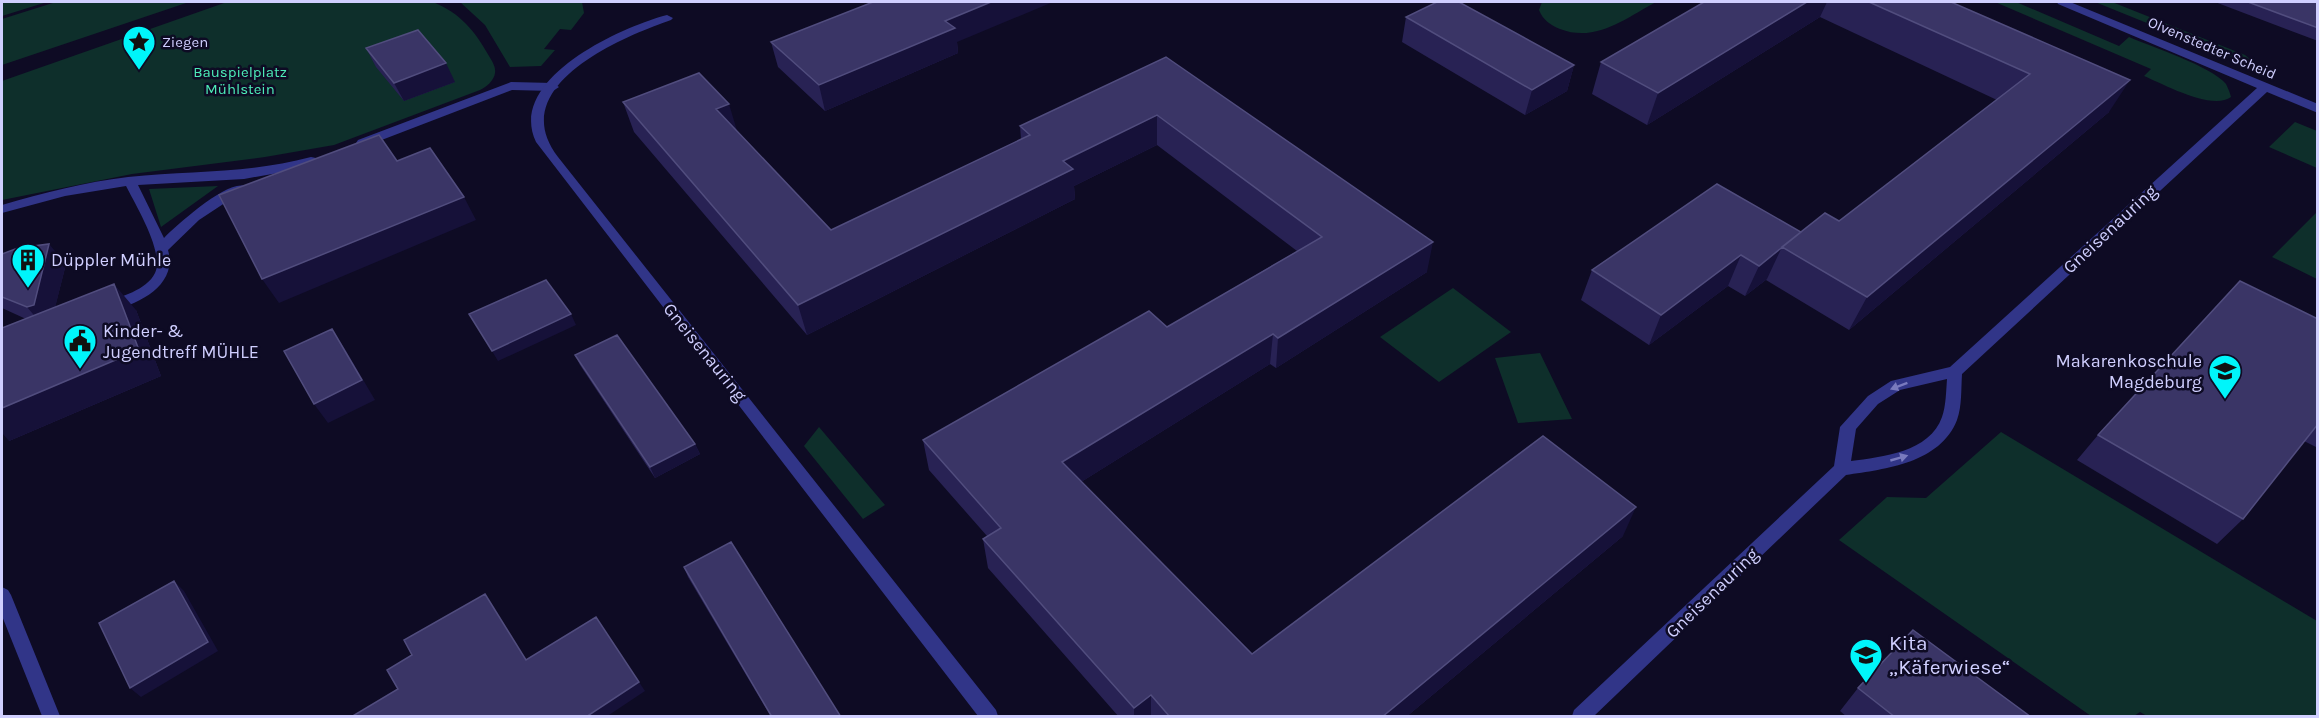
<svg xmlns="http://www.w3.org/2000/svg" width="2319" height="718" font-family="Karla,sans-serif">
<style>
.green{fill:#0e2f2b}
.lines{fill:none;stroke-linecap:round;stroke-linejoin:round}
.service{fill:#313588;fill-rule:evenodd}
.minor{fill:#313588;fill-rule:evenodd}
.wall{fill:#282254}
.shaded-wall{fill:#161139}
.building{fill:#3a3566;stroke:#514d7e;stroke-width:1.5}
.oneway{fill:#797abe}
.labels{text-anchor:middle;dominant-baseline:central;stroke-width:5;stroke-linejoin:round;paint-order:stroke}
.far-poi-label{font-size:15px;fill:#d0cfff;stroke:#0e0b24;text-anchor:start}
.far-street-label{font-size:15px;fill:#d0cfff;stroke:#0e0b24}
.far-park-label{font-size:15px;fill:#4decb8;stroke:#0e0b24}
.street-label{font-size:18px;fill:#d0cfff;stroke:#0e0b24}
.poi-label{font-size:18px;fill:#d0cfff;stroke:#0e0b24;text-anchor:start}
.near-poi-label{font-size:21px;fill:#d0cfff;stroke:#0e0b24;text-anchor:start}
</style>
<rect width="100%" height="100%" fill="#0e0b24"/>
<path class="green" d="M2 2H47L2 16Z
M56 2H189L2 65V19Z
M227 2H433C460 13 475 31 489 56 492 61 496 67 495 73 494 81 486 87 480 90L334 145 265 157 132 174 2 200V81Z
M460 2H582L584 13 571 30 560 29 544 49 555 50 541 66 510 67 485 25Z
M1542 2H1656C1626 18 1596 43 1560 29 1550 25 1543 20 1539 10Z
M1995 2H2016L2119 46 2129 37C2152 47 2211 66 2226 84 2228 88 2230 93 2231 97 2212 111 2163 84 2144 76L2151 69Z
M2095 2H2112L2245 55 2263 70Z
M2295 122 2317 131V168L2269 147Z
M218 186 161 227 149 189Z
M2317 212V211V279L2272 257Z
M1453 288 1511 332 1439 382 1380 337Z
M1540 353 1572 419 1518 423 1495 358Z
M819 427 885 505 863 519 804 446Z
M2001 432 2317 621V716H2147L2140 712 2134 716H2091L1839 540 1887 497 1926 498Z"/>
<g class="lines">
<path class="service" d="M511 82 553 83 559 87 553 91 512 90 366 146H358L356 143 358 140Z
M311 157 316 158 317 161 316 164 289 171 244 179 138 185 164 238C177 225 226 181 244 186L246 189 199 220 168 250C178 286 138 304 109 312L102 307 104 303C120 297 147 290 155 273 165 253 135 204 126 186L65 196 2 213V205C43 193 85 182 128 177 192 170 247 174 311 157Z"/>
<path class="minor" d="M2057 2H2070L2318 104V113L2267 92 1962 374C1961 389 1962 406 1957 420 1940 463 1886 469 1846 475L1594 716H1572L1574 710 1834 466 1840 427 1868 396 1891 381 1950 367 2257 88 2058 4ZM1947 379C1946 392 1946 406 1942 417 1930 452 1882 457 1851 461L1856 429 1878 404 1900 390Z
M667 15 673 18 671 20C619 38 504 87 558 157L996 710 998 716H978L536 142C506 79 621 27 667 15Z
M2 587 8 590 11 595 60 716H42L2 616Z"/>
</g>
<path class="wall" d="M1704 2H1951L2109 112 1849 330 1766 280 1767 279 1745 296 1728 286 1649 345 1581 300 1592 270 1801 232 1839 221 1997 100 1820 17 1647 125 1592 94 1601 62Z
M2215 2H2318V41Z
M1406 17 1574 65 1567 91 1525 115 1402 42Z
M771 42H957L958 53 825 111 778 67Z
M366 48 455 82 404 101 376 67Z
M1166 57 1427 272 1276 368 1270 364 1081 482 1252 654 1623 536 1406 717H1119L988 568 983 539 987 536 929 470 923 440 1167 327 1297 251 1157 145 1074 186 1075 199 807 335 634 132 623 102 737 131 831 230 1021 139 1020 126Z
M2 254 66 264 55 307 136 310 161 376 9 441 26 319 2 308Z
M2318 319V448L2304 441 2243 519 2217 544 2077 460 2098 435Z
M575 355 695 444 700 454 655 478 580 365Z
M684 567 841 717H771L688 577Z
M1858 688 2031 717H1847L1840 711Z"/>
<path class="shaded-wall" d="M991 2H1053L957 42 958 53 825 111 819 85 945 21Z
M1807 2H1827L1820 17 1647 125 1658 93Z
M446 63 455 82 404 101 394 83Z
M1574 65 1567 91 1525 115 1532 90Z
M2130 80 2109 112 1849 330 1867 297Z
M729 104 738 134 716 109Z
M1157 115V145L1074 186 1075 199 807 335 798 305 1063 161Z
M464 197 476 220 279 303 262 279Z
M1433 242 1427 272 1276 368 1278 338Z
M49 244 66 264 51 324 44 327 27 307Z
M1781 249 1767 279 1745 296 1759 266Z
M1741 255 1728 286 1649 345 1661 315Z
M114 284 136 310 161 376 9 441 2 433V408Z
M571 314 576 325 498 361 492 351Z
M332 329 345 349 375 400 328 423 314 404Z
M1273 334 1270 364 1065 492 1062 462Z
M695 444 700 454 655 478 650 467Z
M1636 507 1623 536 1406 717H1382Z
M174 581 184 591 218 651 141 697 130 688Z
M639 682 645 691 606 717H586Z
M1151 695V717H1134V708Z"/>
<path class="building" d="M873 2H991L945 21 955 28 819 85 771 42Z
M1437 2H1459L1574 65 1532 90 1406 17Z
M1704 2H1807L1658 93 1601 62Z
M1869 2H1951L2130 80 1867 297 1782 247 1825 213 1839 221 2030 74Z
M2248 2H2318V28Z
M418 30 446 63 394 83 366 48Z
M1166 57 1433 242 1278 338 1273 334 1062 462 1252 654 1543 436 1636 507 1382 717H1170L1151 695 1134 708 983 539 1001 528 923 440 1149 311 1167 327 1322 237 1157 115 1063 161 1073 169 798 305 623 102 699 73 729 104 716 109 831 230 1030 135 1020 126Z
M379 135 397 161 430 148 464 197 262 279 219 195Z
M1717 184 1801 232 1759 266 1741 255 1661 315 1592 270Z
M49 244 34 305 27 307 2 297V254L18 248Z
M546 280 571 314 492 351 469 314Z
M2240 281 2318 319V424L2243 519 2098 435Z
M114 284 139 350 2 408V328Z
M332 329 362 380 314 404 284 351Z
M617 335 695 444 650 467 575 355Z
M731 542 841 717H772L684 567Z
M174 581 208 642 130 688 99 623Z
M485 594 526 660 596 617 639 682 586 717H351L398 689 387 670 412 655 404 640Z
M1913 630 2031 717H1895L1858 688Z"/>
<defs><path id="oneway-solid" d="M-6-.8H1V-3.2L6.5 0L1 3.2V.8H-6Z" transform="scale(1.5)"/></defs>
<g class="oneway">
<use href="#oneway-solid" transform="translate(1899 386) rotate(159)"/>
<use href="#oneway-solid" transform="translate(1899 458) rotate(-16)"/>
</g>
<defs>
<g id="sight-pin" transform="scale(1.725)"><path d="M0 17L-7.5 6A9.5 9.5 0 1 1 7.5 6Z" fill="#00f5fa" stroke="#0e0b24"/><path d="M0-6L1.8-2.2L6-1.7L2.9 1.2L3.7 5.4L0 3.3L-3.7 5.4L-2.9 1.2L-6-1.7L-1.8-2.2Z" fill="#111"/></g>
<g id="building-pin" transform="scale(1.725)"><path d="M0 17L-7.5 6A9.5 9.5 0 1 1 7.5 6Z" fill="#00f5fa" stroke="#0e0b24"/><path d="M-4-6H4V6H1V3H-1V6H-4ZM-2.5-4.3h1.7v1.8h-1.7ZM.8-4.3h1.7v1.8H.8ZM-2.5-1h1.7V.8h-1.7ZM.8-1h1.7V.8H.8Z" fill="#111"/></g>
<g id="civic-pin" transform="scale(1.725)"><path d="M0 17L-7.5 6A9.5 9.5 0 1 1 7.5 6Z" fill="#00f5fa" stroke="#0e0b24"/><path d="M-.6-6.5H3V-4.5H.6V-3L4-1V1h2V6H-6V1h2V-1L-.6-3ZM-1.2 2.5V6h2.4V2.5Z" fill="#111"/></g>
<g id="school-pin" transform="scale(1.725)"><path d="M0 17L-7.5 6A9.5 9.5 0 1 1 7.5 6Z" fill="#00f5fa" stroke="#0e0b24"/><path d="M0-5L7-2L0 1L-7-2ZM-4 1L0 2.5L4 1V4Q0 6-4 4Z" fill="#111"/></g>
</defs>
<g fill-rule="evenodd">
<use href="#sight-pin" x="139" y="42"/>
<use href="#building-pin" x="28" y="260"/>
<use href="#civic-pin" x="80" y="341"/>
<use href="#school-pin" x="2225" y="371"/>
<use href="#school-pin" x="1866" y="655"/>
</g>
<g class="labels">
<g class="far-poi-label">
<text x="162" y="42">Ziegen</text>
</g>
<g class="far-street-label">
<text transform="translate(2212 48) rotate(23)">Olvenstedter Scheid</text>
</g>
<g class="far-park-label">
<text x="240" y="72">Bauspielplatz<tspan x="240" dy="17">Mühlstein</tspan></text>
</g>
<g class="street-label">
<text transform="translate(2110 229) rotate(-43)">Gneisenauring</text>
<text transform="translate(705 352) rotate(51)">Gneisenauring</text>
<text transform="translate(1712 593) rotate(-44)">Gneisenauring</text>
</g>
<g class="poi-label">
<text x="51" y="260">Düppler Mühle</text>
<text x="103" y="331">Kinder- &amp;<tspan x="103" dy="21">Jugendtreff MÜHLE</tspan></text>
<text x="2202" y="361" text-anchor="end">Makarenkoschule<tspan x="2202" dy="21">Magdeburg</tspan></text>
</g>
<g class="near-poi-label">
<text x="1889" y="643">Kita<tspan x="1889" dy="24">„Käferwiese“</tspan></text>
</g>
</g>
<rect width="2319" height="718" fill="none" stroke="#d0cfff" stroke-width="6"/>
</svg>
